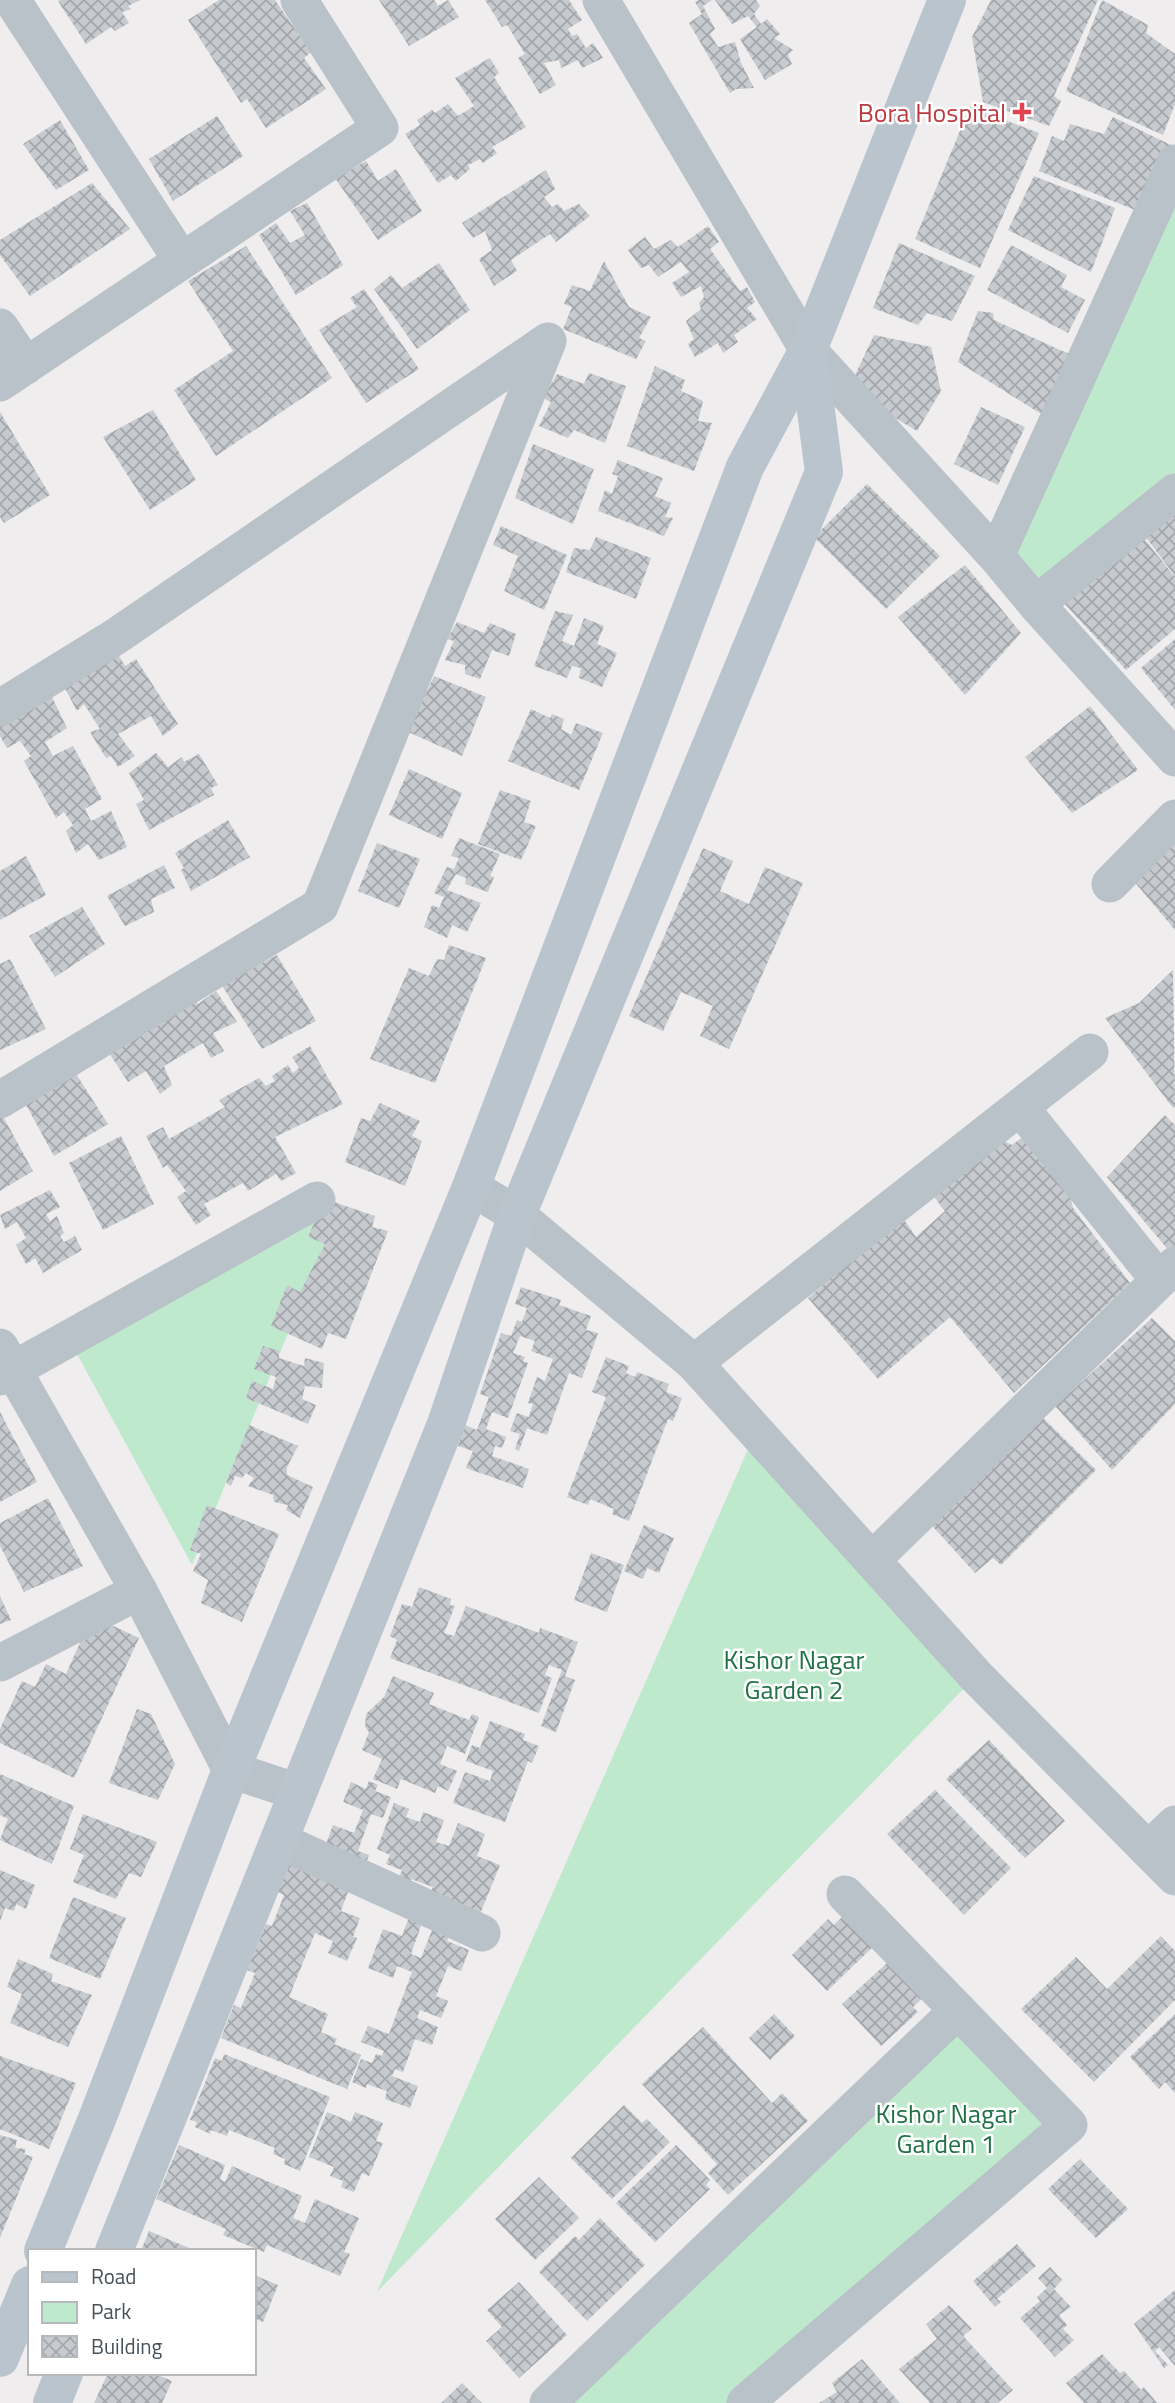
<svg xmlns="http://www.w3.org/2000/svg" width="1175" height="2403" font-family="'Titillium Web',sans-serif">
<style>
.green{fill:#bfe9cd}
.building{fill:url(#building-cross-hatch)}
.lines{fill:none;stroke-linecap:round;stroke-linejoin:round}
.street{stroke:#b9c2c8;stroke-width:37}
.secondary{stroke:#bac4cd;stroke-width:38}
.health-dot{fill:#e0444e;stroke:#fff;stroke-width:2.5}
.labels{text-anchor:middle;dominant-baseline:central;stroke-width:5;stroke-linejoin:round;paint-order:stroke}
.health-label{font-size:26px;fill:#be3a42;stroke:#fff;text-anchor:end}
.park-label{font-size:26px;fill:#207145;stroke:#fff}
</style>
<defs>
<pattern id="building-cross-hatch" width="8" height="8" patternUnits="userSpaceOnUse" patternTransform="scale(1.75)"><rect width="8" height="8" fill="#c7cacf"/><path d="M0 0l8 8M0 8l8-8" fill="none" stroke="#a3a6ab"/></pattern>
</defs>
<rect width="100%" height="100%" fill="#efeded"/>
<path class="green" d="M1175 163V492L1036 604 996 556Z
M330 1207 325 1244 192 1565 77 1354Z
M756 1431 976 1676 377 2292Z
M958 2010 1069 2125 740 2403H548Z"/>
<path class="building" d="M60 0H140L128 6 131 9 122 12 129 23 115 31 111 27 86 44 58 1Z
M219 0H275L311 52 304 58 326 89 266 128 247 99 241 103 188 20Z
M379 0H434L438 6 448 0 459 17 409 46Z
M485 0H569L582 20 568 29 572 36 577 34 586 48 593 43 603 58 582 68 578 60 561 68 559 60 544 63 556 85 540 94 518 58 525 54 507 25 502 27Z
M699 0H712L703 6 715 29 710 34 718 47 735 42 741 63 754 88 736 89 730 93 689 23 702 14 695 2Z
M715 0H756L760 6 754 14 761 24 767 19 780 34 774 38 793 50 788 55 792 64 765 80 740 39 757 27 748 16 732 24Z
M991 0H1098L1054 96 1061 101 1049 126 983 102 972 37Z
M1102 0 1148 25 1146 33 1175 54V104L1163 135 1066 91Z
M490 58 499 73 494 77 526 127 492 147 497 153 483 163 480 159 468 165 470 169 456 181 451 175 438 183 405 134 420 125 417 120 432 110 435 113 448 104 458 116 474 106 455 78Z
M970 107 1039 133 980 268 915 239Z
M217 116 243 156 173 201 149 159Z
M1113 117 1171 145 1140 212 1039 171 1052 136 1064 141 1070 124 1104 134Z
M60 120 89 170 56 190 23 144Z
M366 161 378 181 396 169 422 211 378 240 335 178Z
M546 170 555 189 544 197 552 207 558 204 564 211 579 204 590 216 556 242 550 234 511 260 517 271 494 286 479 259 492 250 485 231 473 238 462 223Z
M1034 176 1115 208 1091 272 1008 230Z
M92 183 130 229 30 296 0 255V240Z
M307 203 343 265 296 295 259 235 276 223 290 243 305 235 290 211Z
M708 226 719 242 710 249 740 291 747 287 755 302 747 308 757 319 734 335 738 342 723 353 718 343 695 357 688 344 694 339 686 321 701 309 699 303 704 297 701 286 681 297 672 283 689 272 681 262 658 277 649 265 641 268 628 250 645 237 654 249 671 240 678 247Z
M899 243 975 276 952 321 927 313 918 325 873 308Z
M1011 245 1067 275 1061 287 1085 300 1068 333 987 290Z
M246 246 332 378 216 456 174 390 233 351 188 281Z
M604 261 629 307 651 317 639 338 646 341 636 359 563 329 572 307 564 304 572 285 590 291Z
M439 263 470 310 417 349 374 289 391 275 402 288Z
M364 289 419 369 366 403 319 330 357 307 350 298Z
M978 311 993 313 994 320 1069 354 1041 414 958 362Z
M874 335 931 347 941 391 917 431 848 390Z
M655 366 685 380 681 391 703 401 698 421 712 423 694 471 627 446Z
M589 373 626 386 605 443 574 430 568 438 539 426 551 402 543 398 557 374 584 384Z
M981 407 1025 427 998 485 954 464Z
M153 410 196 480 150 510 103 437Z
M0 412 50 495 4 523 0 517Z
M533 444 594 469 573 524 515 498Z
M618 460 663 478 655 496 671 503 665 517 673 518 664 536 598 511 605 490 612 494 618 476 612 474Z
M867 484 940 556 886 609 814 537Z
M1175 515V576L1145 536Z
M501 526 567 555 544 610 504 591 518 556 493 545Z
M1137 530 1175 577V629L1126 670 1060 599Z
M596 537 651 558 636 599 566 572 574 548 590 550Z
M965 565 1021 633 965 695 898 617Z
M555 611 573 615 562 641 574 646 584 618 604 626 597 644 617 653 602 687 579 678 581 668 572 666 567 678 534 666Z
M457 622 484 633 490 623 516 634 509 656 492 650 480 679 465 674V665L445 660 454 641 447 639Z
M1175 639V710L1141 668Z
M113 645 125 666 136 659 178 724 163 736 151 716 118 734 135 756 118 767 111 756 106 758 90 732 100 729 84 704 77 711 60 679Z
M434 676 486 697 462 756 408 732Z
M51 695 67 728 45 742 53 756 73 746 102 799 85 809 91 821 111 811 127 847 99 860 88 844 76 853 66 831 73 825 64 812 56 818 24 761 31 756 20 741 7 748 0 736V724Z
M1090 706 1138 770 1072 813 1025 757Z
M531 709 550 718 552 714 564 719 561 729 571 735 576 723 603 733 579 790 508 761Z
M156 753 168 767 182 757 184 762 199 754 218 785 211 788 214 795 149 830 136 804 144 800 129 773Z
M409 769 462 793 442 839 389 815Z
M500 790 531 801 524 822 536 826 521 860 478 844Z
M228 820 250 857 191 891 181 870 184 868 175 853Z
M459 838 500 854 490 876 494 877 488 892 465 884 466 878 456 874 447 890 481 903 467 932 452 925 447 938 424 927 432 905 439 908 444 897 434 893 447 867 454 869 459 858 451 856Z
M1175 838V930L1127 873Z
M377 843 420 859 399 908 358 891Z
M703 848 733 861 720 891 749 904 765 867 803 883 729 1049 700 1036 713 1006 681 992 663 1031 629 1016Z
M26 856 46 895 0 920V871Z
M164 865 175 888 151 899 154 912 125 926 107 896Z
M82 907 105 944 55 977 29 936Z
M449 945 486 958 435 1083 370 1059 409 968 429 976 437 959 444 960Z
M277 955 316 1021 262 1049 221 984Z
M10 959 46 1029 0 1050V964Z
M1173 970 1175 1106 1173 1108 1105 1018 1139 1003Z
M189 990 198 1004 216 991 237 1022 213 1033 224 1051 211 1058 203 1043 164 1066 172 1085 160 1094 146 1071 128 1082 109 1053Z
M310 1046 343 1104 275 1137 296 1173 281 1181 276 1174 248 1191 243 1183 204 1204 211 1215 196 1225 177 1197 186 1191 167 1165 163 1168 146 1136 163 1127 169 1139 225 1107 219 1100 259 1078 266 1086 275 1081 272 1076 288 1065 293 1073 299 1068 292 1057Z
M71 1066 108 1124 54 1156 20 1094Z
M380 1103 420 1121 412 1136 422 1141 405 1186 345 1162 361 1118 370 1121Z
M0 1111 33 1171 0 1191Z
M1165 1115 1175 1125V1247L1170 1252 1107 1177Z
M121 1136 154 1204 103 1230 69 1163Z
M1024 1136 1066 1176 1073 1208 1130 1283 1014 1393 950 1317 878 1379 808 1298 903 1218 916 1237 945 1211 930 1192 998 1138 1012 1145Z
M50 1190 60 1207 46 1214 50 1221 57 1216 64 1233 60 1236 64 1242 75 1236 82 1250 43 1273 35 1258 26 1264 16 1245 26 1238 17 1222 5 1229 0 1215Z
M325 1199 375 1216 372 1227 388 1231 346 1339 328 1333 322 1349 271 1326 287 1285 300 1292 325 1244 308 1237Z
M521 1287 561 1300 559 1305 591 1316 586 1330 598 1333 582 1378 569 1373 547 1435 527 1428 519 1451 515 1449 520 1434 510 1431 517 1413 529 1417 533 1404 528 1403 537 1377 545 1381 553 1359 531 1351 535 1341 520 1336 513 1353 525 1357 523 1361 528 1363 508 1418 492 1412 486 1429 506 1437 502 1448 495 1446 492 1456 529 1469 523 1488 466 1468 473 1451 458 1446 465 1425 477 1430 489 1397 480 1394 501 1333 511 1336 517 1320 522 1322 527 1308 515 1304Z
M1152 1318 1175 1341V1404L1112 1470 1048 1398 1065 1382 1072 1391Z
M263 1346 279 1351V1358L304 1366 305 1358 324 1363 322 1388 305 1386 302 1399 316 1405 308 1424 246 1398 252 1381 273 1389 276 1377 254 1369Z
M606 1357 629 1366 626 1373 635 1377 637 1372 669 1384 666 1392 682 1398 673 1421 668 1419 629 1521 612 1514 614 1509 590 1499 588 1505 567 1497 606 1397 592 1392Z
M0 1412 37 1482 0 1502Z
M1038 1413 1096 1470 1001 1565 993 1558 975 1573 926 1519Z
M249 1425 298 1446 287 1467V1475L313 1487 300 1518 286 1510 288 1505 274 1502 273 1495 248 1486 254 1478 246 1473 242 1478 235 1476 231 1486 226 1483Z
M48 1498 83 1566 24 1592 0 1546V1523Z
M207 1505 279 1534 242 1622 201 1603 208 1580 193 1571 201 1554 190 1550Z
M644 1525 674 1538 659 1573 647 1568 643 1579 624 1571Z
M591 1553 624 1565 607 1612 574 1600Z
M419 1587 451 1599 450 1605 455 1606 444 1633 454 1636 466 1606 539 1633 540 1628 578 1642 565 1676 575 1680 556 1732 541 1726 562 1670 549 1665 545 1675 552 1678 539 1713 390 1658 397 1640 390 1636 402 1604 412 1607Z
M0 1596 11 1620 0 1624Z
M92 1616 139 1638 74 1778 0 1743V1729L22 1681 35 1687 46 1664 66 1674Z
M393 1676 434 1693 429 1704 469 1720 472 1714 479 1717 465 1754 447 1746 440 1764 457 1771 448 1791 438 1786 435 1793 401 1779 397 1789 373 1779 382 1759 362 1750 369 1732 365 1727 366 1714 384 1697Z
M137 1709 151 1714 175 1764 158 1800 109 1783Z
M490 1721 525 1734 523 1740 539 1746 532 1763 528 1761 505 1822 453 1803 465 1772 490 1781 493 1771 466 1761 472 1745 480 1748Z
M989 1740 1065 1821 1025 1858 946 1779Z
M0 1774 74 1806 52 1864 0 1840 8 1819 0 1815Z
M369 1781 378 1785 375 1791 391 1797 383 1818 371 1814 358 1851 369 1855 365 1866 326 1844 333 1825 354 1833 363 1810 343 1802 351 1782 366 1789Z
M935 1790 1011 1868 964 1915 887 1834Z
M394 1803 409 1809 406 1817 420 1822 423 1812 444 1820 436 1842 449 1846 458 1823 485 1834 477 1856 500 1865 476 1924 431 1891 433 1887 411 1879 409 1885 398 1881 402 1870 386 1864 390 1855 377 1849Z
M83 1814 157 1842 141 1877 129 1873 116 1899 73 1882 84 1855 70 1849Z
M291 1856 349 1889 341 1911 360 1918 353 1937 357 1938 347 1961 328 1953 333 1941 315 1933 289 1997 328 2014 321 2032 337 2039 334 2044 361 2055 347 2089 221 2038 234 2005 241 2008 255 1973 247 1970 266 1924 272 1926 284 1895 277 1892Z
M0 1870 35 1885 26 1909 16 1904 14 1911 5 1908 0 1921Z
M73 1897 126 1918 100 1979 49 1958Z
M411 1912 424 1917 411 1954 421 1958 437 1917 453 1923 447 1941 469 1950 461 1971 448 1966 436 1996 448 2001 441 2018 420 2010 417 2018 438 2027 432 2045 415 2039 403 2072 395 2069 392 2076 418 2086 410 2108 385 2099 387 2091 367 2084 366 2088 352 2082 361 2059 372 2063 376 2054 382 2056 384 2051 361 2042 368 2026 389 2034 412 1972 397 1966 393 1978 368 1968 383 1929 402 1936Z
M845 1914 875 1945 827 1991 792 1955 828 1919 834 1925Z
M1161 1936 1175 1951V2000L1094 2082 1021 2009 1076 1957 1107 1989Z
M898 1953 928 1993 913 2007 918 2012 881 2046 842 2004Z
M18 1959 53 1974 51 1981 92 1995 68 2047 10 2023 22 1994 7 1987Z
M774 2014 795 2036 770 2060 749 2038Z
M1175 2014V2093L1165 2082 1159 2089 1130 2057Z
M703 2027 772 2103 782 2093 808 2121 728 2195 708 2173 717 2164 642 2084Z
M224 2054 330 2097 300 2171 284 2164 285 2159 273 2154 275 2148 229 2130 227 2136 211 2130 210 2134 195 2127 197 2122 190 2120 215 2058 222 2061Z
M0 2056 76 2083 49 2149 0 2129Z
M624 2105 642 2123 647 2119 670 2142 612 2199 571 2158Z
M327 2112 351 2122 355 2112 383 2123 376 2141 383 2143 369 2176 362 2173 354 2192 341 2187 343 2181 330 2176 334 2167 309 2157Z
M0 2135 17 2140 15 2148 26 2149 24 2154 33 2157 0 2238Z
M179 2145 225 2165 220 2179 225 2182 232 2166 302 2196 293 2218 305 2223 315 2199 359 2218 344 2252 350 2254 340 2276 267 2245 264 2252 223 2235 226 2229 156 2199Z
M676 2145 710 2180 706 2185 710 2189 655 2242 616 2203Z
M1080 2159 1128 2209 1096 2238 1048 2189Z
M539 2177 579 2218 535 2260 495 2219Z
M600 2218 645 2265 587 2321 539 2272 575 2236 579 2240Z
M149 2231 196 2251H148L142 2248Z
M1017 2244 1036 2266 997 2299 1001 2302 995 2307 973 2281Z
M1050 2267 1062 2280 1054 2289 1071 2307 1059 2315 1067 2325 1063 2329 1074 2340 1055 2357 1020 2318 1040 2301 1037 2297 1047 2288 1038 2278Z
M254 2275 278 2285 263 2322 254 2318Z
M519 2282 567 2335 519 2378 486 2341 502 2327 487 2310Z
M1175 2290V2366L1159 2347 1155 2351 1168 2365 1164 2368 1134 2324Z
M949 2305 972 2329 963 2336 1013 2390 998 2403H930L899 2369 937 2339 926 2324Z
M1102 2354 1120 2373 1124 2371 1141 2390 1144 2387 1157 2403H1084L1066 2383Z
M862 2359 900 2403H819L837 2392 832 2383Z
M108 2373H153L172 2381 162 2403H94Z
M462 2383 482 2403H441Z"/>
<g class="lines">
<path class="street" d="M12 0 182 261
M601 0 808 350 996 556 1036 604 1175 758
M0 327 26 366
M0 383 380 128 299 0
M996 556 1175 163
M1036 604 1175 492
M0 708 115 637 548 341 320 906 0 1100
M1110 884 1175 818
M1020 1107 1159 1280
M471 1187 517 1215 694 1363 976 1676 1175 1877
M0 1347 139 1591 231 1770 298 1792
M694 1363 1090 1052
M0 1377 317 1200
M872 1560 1175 1265
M0 1663 139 1591
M280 1841 482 1933
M1148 1850 1175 1824
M548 2403 958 2010
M745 2403 1069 2125 845 1894"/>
<path class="secondary" d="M43 2251 97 2119 231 1770 471 1187 745 467 808 350 947 0
M114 2251 446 1424 517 1215 824 472 808 350
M0 2358 30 2285
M52 2403 64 2373"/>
</g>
<path class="health-dot" d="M1018.5 101.5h7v7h7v7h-7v7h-7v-7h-7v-7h7z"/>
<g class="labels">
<g class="health-label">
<text x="1006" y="112">Bora Hospital</text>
</g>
<g class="park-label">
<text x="794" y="1659">Kishor Nagar<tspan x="794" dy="30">Garden 2</tspan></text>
<text x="946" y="2113">Kishor Nagar<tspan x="946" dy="30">Garden 1</tspan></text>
</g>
</g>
<rect x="28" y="2249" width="228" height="126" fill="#ffffff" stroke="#b5b9bc" stroke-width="2"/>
<rect x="42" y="2272" width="35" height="10" fill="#bac4cd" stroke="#b5b9bc" stroke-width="2"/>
<text x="91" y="2284" font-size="21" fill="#475158">Road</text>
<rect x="42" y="2302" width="35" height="21" fill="#bfe9cd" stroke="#b5b9bc" stroke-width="2"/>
<text x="91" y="2319" font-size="21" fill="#475158">Park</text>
<rect x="42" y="2336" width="35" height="21" fill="url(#building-cross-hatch)" stroke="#b5b9bc" stroke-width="2"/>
<text x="91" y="2354" font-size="21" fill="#475158">Building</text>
</svg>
